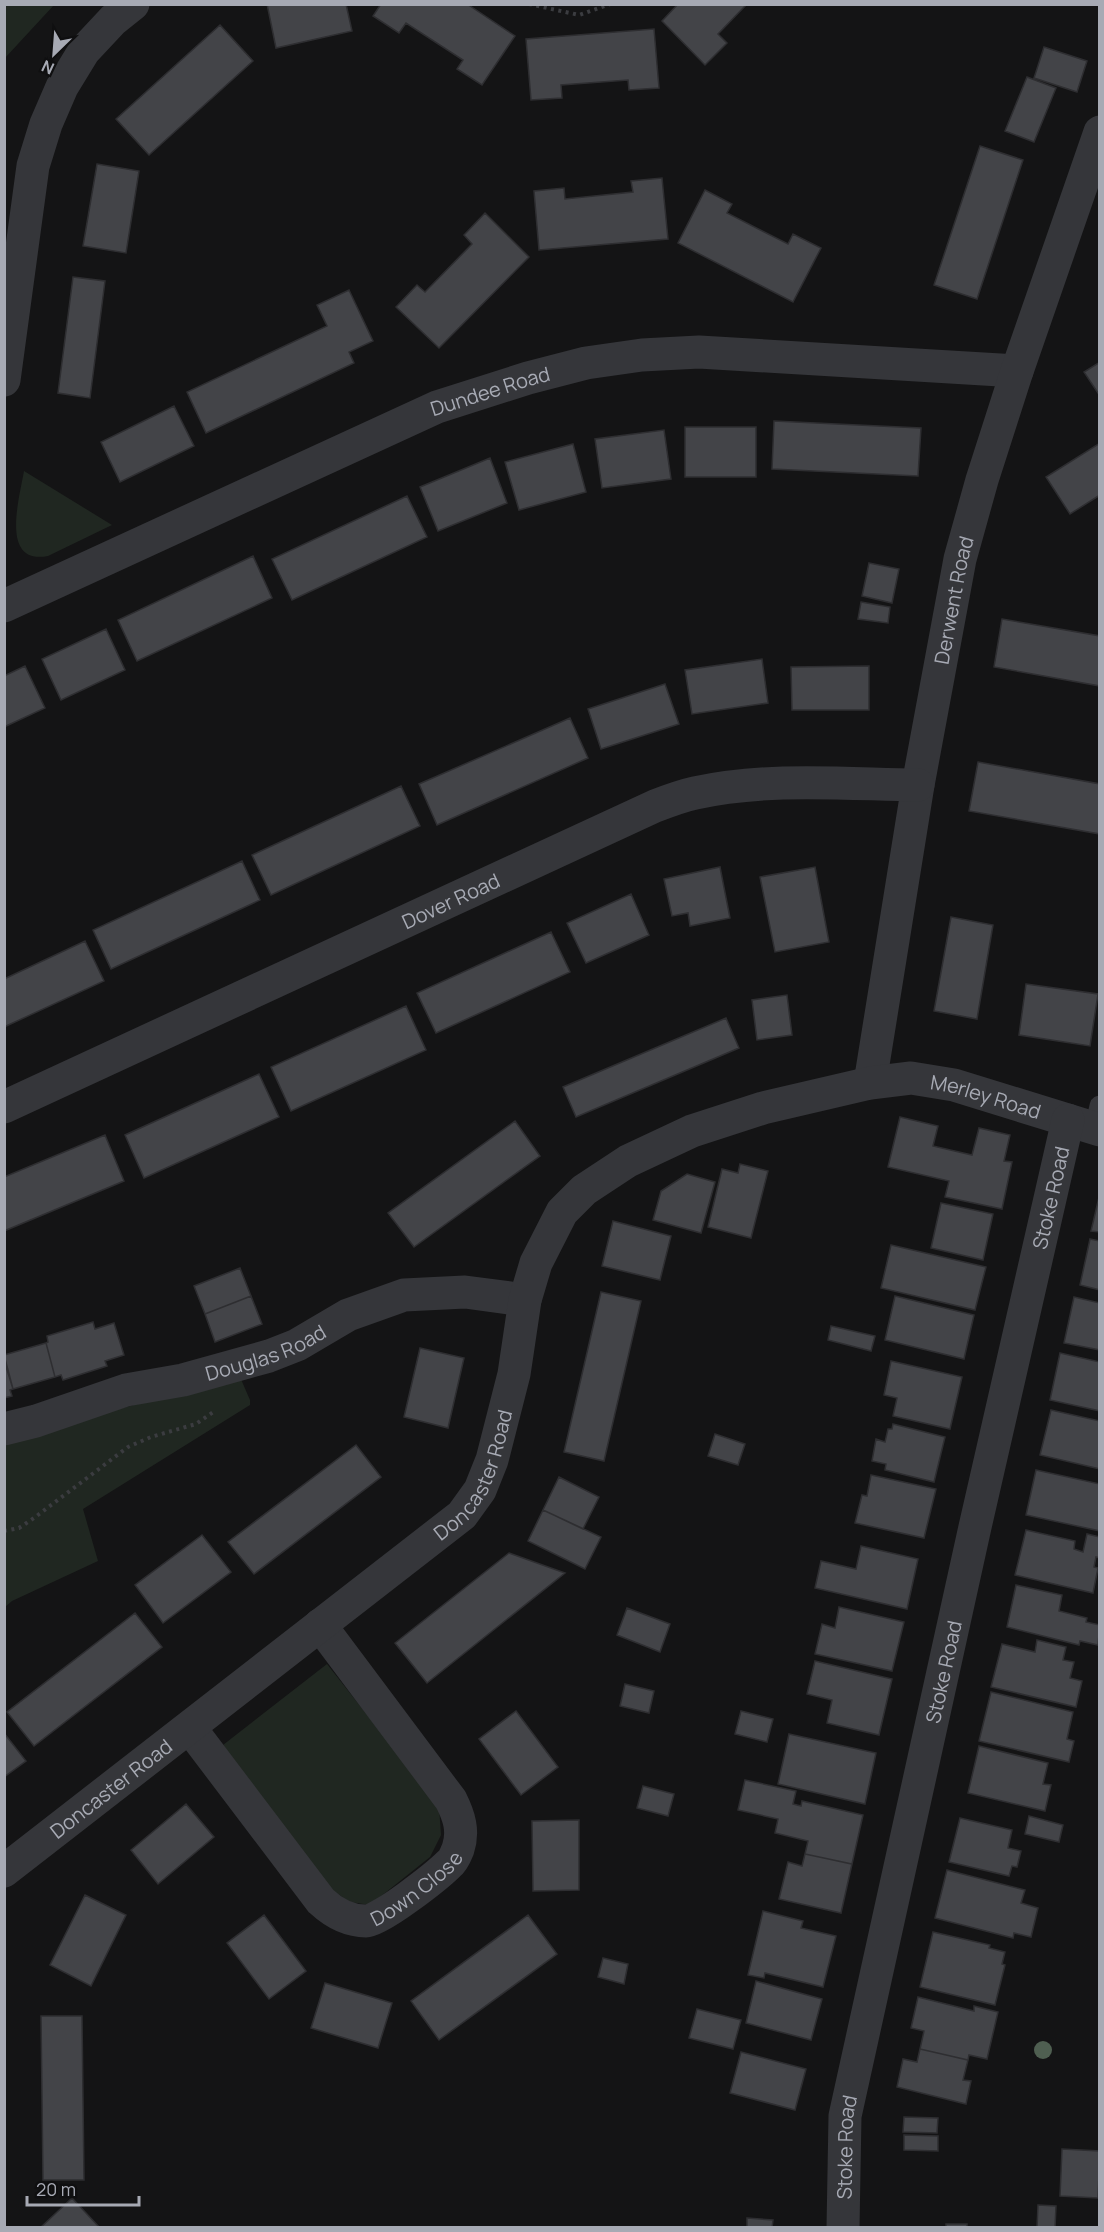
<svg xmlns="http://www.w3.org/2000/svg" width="1104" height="2232" font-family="Manrope,sans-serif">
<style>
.green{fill:#202721}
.building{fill:#434448;stroke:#2e2e31;stroke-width:1.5}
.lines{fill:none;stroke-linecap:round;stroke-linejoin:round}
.path{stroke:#3b3c40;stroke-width:4;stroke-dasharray:3 4.5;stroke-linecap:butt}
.lane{stroke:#35363a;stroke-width:21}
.street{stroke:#35363a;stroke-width:33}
.tree{fill:#4f5f51}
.labels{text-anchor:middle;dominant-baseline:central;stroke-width:6;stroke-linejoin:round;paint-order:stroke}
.street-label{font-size:20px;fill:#a7aab4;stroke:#0f0f10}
</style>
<rect width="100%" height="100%" fill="#141415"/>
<path class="green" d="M5 4 54 5 5 58 4 5Z
M24 471 112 525 48 556C0 565 19 500 24 471Z
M240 1377 250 1400V1405L83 1509 98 1561 12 1601 5 1607V1439Z
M327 1664 439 1806 441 1835 430 1857 370 1905 350 1902 329 1888 223 1745Z"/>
<path class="building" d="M267 4H346L352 31 276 48Z
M381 4H467L515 36 482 85 457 69 463 60 406 23 399 33 373 16Z
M678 4H747L718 34 727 43 705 65 662 21Z
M220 25 253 61 149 155 116 119Z
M654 29 659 88 629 90 628 80 561 85 562 98 531 100 526 39Z
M1044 47 1087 61 1077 92 1034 78Z
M1027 77 1056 88 1034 142 1005 131Z
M980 146 1023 160 977 299 934 285Z
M97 164 139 171 126 253 83 246Z
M662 178 668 239 539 250 534 191 564 188 565 199 633 192 631 181Z
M705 190 732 204 727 213 788 244 793 234 821 248 793 302 678 243Z
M485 213 529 257 439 348 396 307 417 285 425 292 472 244 464 235Z
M73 277 105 281 90 398 58 393Z
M349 290 373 341 349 352 354 363 206 433 187 392 327 326 317 305Z
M1100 362V396L1084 372Z
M174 406 194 446 120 482 101 442Z
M774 421 921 428 918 476 772 469Z
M685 427H756V477H685Z
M664 430 671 479 602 488 595 439Z
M1100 443V495L1070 514 1046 477Z
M573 444 586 492 519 510 505 462Z
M490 458 507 503 438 531 420 487Z
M407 496 427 537 292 600 272 559Z
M253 556 272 598 137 661 118 620Z
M869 563 899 569 892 603 862 596Z
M861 602 890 607 888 623 858 619Z
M1002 619 1100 636V686L994 667Z
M106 629 125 670 61 700 42 659Z
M762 659 768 703 692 714 685 670Z
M25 666 45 708 4 727V676Z
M869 666V710H792L791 667Z
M665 684 679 724 601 749 588 709Z
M570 718 588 758 437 825 419 784Z
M978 762 1100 784V834L969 811Z
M401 786 420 826 271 895 252 855Z
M242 861 260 900 111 969 93 930Z
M720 867 730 918 690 926 688 913 672 916 664 879Z
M815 867 829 942 775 952 760 877Z
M631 894 649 935 586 963 567 923Z
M951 917 993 925 977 1019 934 1011Z
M551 932 570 972 436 1033 417 993Z
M85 941 104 981 4 1027V979Z
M1026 984 1098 994 1090 1046 1019 1035Z
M787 995 792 1035 757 1040 752 1000Z
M406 1006 426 1050 291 1111 271 1067Z
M726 1018 739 1048 576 1117 563 1087Z
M259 1074 279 1117 144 1178 125 1135Z
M900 1117 938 1126 933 1146 972 1155 979 1128 1010 1135 1004 1161 1012 1162 1002 1209 945 1197 949 1181 888 1167Z
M515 1121 540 1156 414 1247 388 1213Z
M105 1135 124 1181 4 1231V1177Z
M740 1164 768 1171 751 1238 708 1227 722 1169 738 1173Z
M687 1174 715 1182 701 1233 653 1220 661 1191Z
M1100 1193V1232L1091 1231Z
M941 1203 993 1214 983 1260 931 1248Z
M613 1221 671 1236 660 1280 602 1266Z
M1090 1239 1100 1241V1290L1080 1285Z
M891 1245 986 1267 975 1310 881 1288Z
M240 1268 251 1296 205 1314 194 1286Z
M601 1292 641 1301 604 1461 564 1452Z
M251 1296 262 1324 215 1342 205 1314Z
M895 1296 974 1315 964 1359 885 1340Z
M1074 1297 1100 1303V1350L1064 1343Z
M93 1322 95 1329 114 1323 124 1355 105 1361 107 1366 63 1380 61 1375 55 1377 46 1343 48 1342 47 1336Z
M831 1326 875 1336 871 1351 828 1340Z
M46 1343 55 1377 13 1389 4 1355Z
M420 1348 464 1358 448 1428 404 1417Z
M1060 1353 1100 1362V1411L1050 1400Z
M4 1360 13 1389 10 1390 12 1396 4 1398Z
M891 1361 962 1377 950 1429 893 1416 897 1398 884 1395Z
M1051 1410 1100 1421V1469L1040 1455Z
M893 1424 945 1437 934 1482 885 1470 886 1464 872 1461 876 1439 885 1442 888 1429H892Z
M715 1434 745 1444 738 1465 708 1456Z
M356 1445 381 1477 254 1574 228 1542Z
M1036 1470 1100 1484V1531L1026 1515Z
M871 1475 936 1489 924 1538 855 1523 862 1495 867 1496Z
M559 1477 599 1497 583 1529 543 1510Z
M543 1510 601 1537 585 1569 528 1541Z
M1026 1530 1075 1541 1074 1549 1083 1552 1087 1534 1100 1537V1558L1096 1557 1094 1567 1098 1568 1093 1593 1015 1575Z
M202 1535 231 1572 163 1623 135 1585Z
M861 1546 918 1559 907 1609 815 1588 821 1561 856 1569Z
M509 1553 565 1573 427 1683 395 1643Z
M1016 1585 1062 1595 1059 1611 1087 1618 1086 1622 1100 1625 1098 1645 1080 1641 1079 1645 1007 1627Z
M839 1607 904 1622 892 1671 815 1654 822 1624 835 1628Z
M627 1608 670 1624 660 1652 617 1635Z
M135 1613 162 1647 34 1746 7 1712Z
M1037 1640 1066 1647 1063 1660 1074 1662 1070 1678 1082 1681 1076 1707 991 1687 1002 1644 1035 1652Z
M815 1661 892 1679 879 1735 827 1723 832 1700 807 1694Z
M625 1684 654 1691 649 1713 620 1706Z
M991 1692 1073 1712 1067 1739 1074 1741 1069 1762 979 1741Z
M516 1711 558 1767 521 1795 479 1739Z
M741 1711 773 1719 767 1742 735 1734Z
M4 1733 26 1761 4 1777Z
M789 1734 876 1753 865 1804 778 1784Z
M979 1746 1048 1763 1043 1784 1051 1785 1045 1811 968 1793Z
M745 1780 796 1791 793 1804 801 1806 802 1801 863 1815 852 1864 805 1854 808 1841 775 1833 778 1819 738 1810Z
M643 1786 674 1794 668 1816 637 1808Z
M186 1804 214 1837 158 1884 131 1850Z
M1029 1816 1063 1825 1059 1842 1025 1834Z
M960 1818 1012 1830 1008 1848 1021 1851 1017 1867 1012 1866 1009 1876 949 1862Z
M579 1820V1890L533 1891 532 1821Z
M805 1854 852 1864 841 1913 779 1899 788 1862 802 1866Z
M947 1870 1025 1890 1021 1903 1038 1908 1031 1937 1014 1933 1013 1938 935 1918Z
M85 1895 126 1915 91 1986 50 1965Z
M763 1911 803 1921 801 1928 836 1936 823 1987 765 1973 764 1978 748 1975Z
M264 1915 306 1971 269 1999 227 1943Z
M528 1915 557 1954 439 2040 411 2001Z
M933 1932 990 1945 989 1948 1005 1952 1002 1964 1005 1965 995 2005 920 1987Z
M603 1958 628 1964 624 1984 598 1977Z
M756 1981 822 1999 811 2040 746 2023Z
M325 1983 392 2003 378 2048 311 2028Z
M918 1997 974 2011V2006L998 2012 987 2059 969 2055 968 2060 920 2049 924 2031 911 2028Z
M697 2009 741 2020 733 2049 689 2038Z
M41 2016H82L84 2180H43Z
M920 2049 968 2060 963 2080 971 2081 966 2104 897 2087 903 2059 917 2062Z
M741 2052 806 2069 795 2110 730 2093Z
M904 2117 938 2118 937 2133 903 2132Z
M904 2135 938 2136V2151L904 2150Z
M1062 2149 1100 2151 1098 2198 1060 2196Z
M72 2198 100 2228H40Z
M1038 2205 1056 2206 1055 2228H1037Z
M747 2218 773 2220 772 2228H747Z
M946 2224H967V2228H946Z"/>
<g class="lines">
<path class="path" d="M529 4 579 15 610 4
M4 1531 19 1528 34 1518 128 1447 151 1437 196 1424 216 1410"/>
<path class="lane" d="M1095 1128 1100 1106"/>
<g class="street">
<path d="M4 380 33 166 46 124 62 87 84 51 113 20 133 4"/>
<path id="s1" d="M4 606 437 407 528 378 586 363 642 355 699 352 1017 371"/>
<path id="s2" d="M870 1083 918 785 960 559 982 480 1017 371 1100 132"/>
<path id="s3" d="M4 1107 655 806C668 801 681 796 695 793 768 777 844 784 918 785"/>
<path id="s4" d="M4 1429 36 1421 126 1390 183 1380 269 1356 297 1345 348 1315 404 1295 465 1292 525 1300"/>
<path id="s5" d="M190 1728 321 1901C334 1913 348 1921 366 1921 380 1921 437 1876 449 1864 453 1861 456 1854 458 1849 464 1831 459 1816 451 1800L320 1625"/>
<path id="s6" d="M4 1871 462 1515 480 1490 492 1460 514 1374 525 1300 536 1263 562 1212 584 1190 628 1161 692 1131 763 1108 870 1083 911 1078 954 1085 1100 1130"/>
<path id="s7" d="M843 2228 845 2116 975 1527 1068 1120"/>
</g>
</g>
<circle class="tree" cx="1043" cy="2050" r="9"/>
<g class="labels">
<g class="street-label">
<text stroke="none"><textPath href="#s1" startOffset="532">Dundee Road</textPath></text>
<text stroke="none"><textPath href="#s2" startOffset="490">Derwent Road</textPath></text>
<text stroke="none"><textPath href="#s3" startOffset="492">Dover Road</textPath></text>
<text stroke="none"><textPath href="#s6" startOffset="1360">Merley Road</textPath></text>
<text stroke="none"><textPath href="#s7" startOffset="1053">Stoke Road</textPath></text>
<text stroke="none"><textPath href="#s4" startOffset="273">Douglas Road</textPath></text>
<text stroke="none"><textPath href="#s6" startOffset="621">Doncaster Road</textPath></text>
<text stroke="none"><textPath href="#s7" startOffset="567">Stoke Road</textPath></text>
<text stroke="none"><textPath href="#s6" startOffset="135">Doncaster Road</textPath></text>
<text stroke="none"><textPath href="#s5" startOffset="328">Down Close</textPath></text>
<text stroke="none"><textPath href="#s7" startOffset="81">Stoke Road</textPath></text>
</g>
</g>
<rect width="1104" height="2232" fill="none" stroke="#a7aab4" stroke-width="12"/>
<g transform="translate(54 54) rotate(205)" stroke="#0f0f10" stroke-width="4.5" paint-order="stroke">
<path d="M0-4.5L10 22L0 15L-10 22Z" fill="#a7aab4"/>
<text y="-9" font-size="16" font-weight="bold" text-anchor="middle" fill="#a7aab4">N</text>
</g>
<path d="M27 2196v9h112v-9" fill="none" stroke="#a7aab4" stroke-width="3"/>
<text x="36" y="2196" font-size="18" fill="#a7aab4" stroke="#0f0f10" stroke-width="4.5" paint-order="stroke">20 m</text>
</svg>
